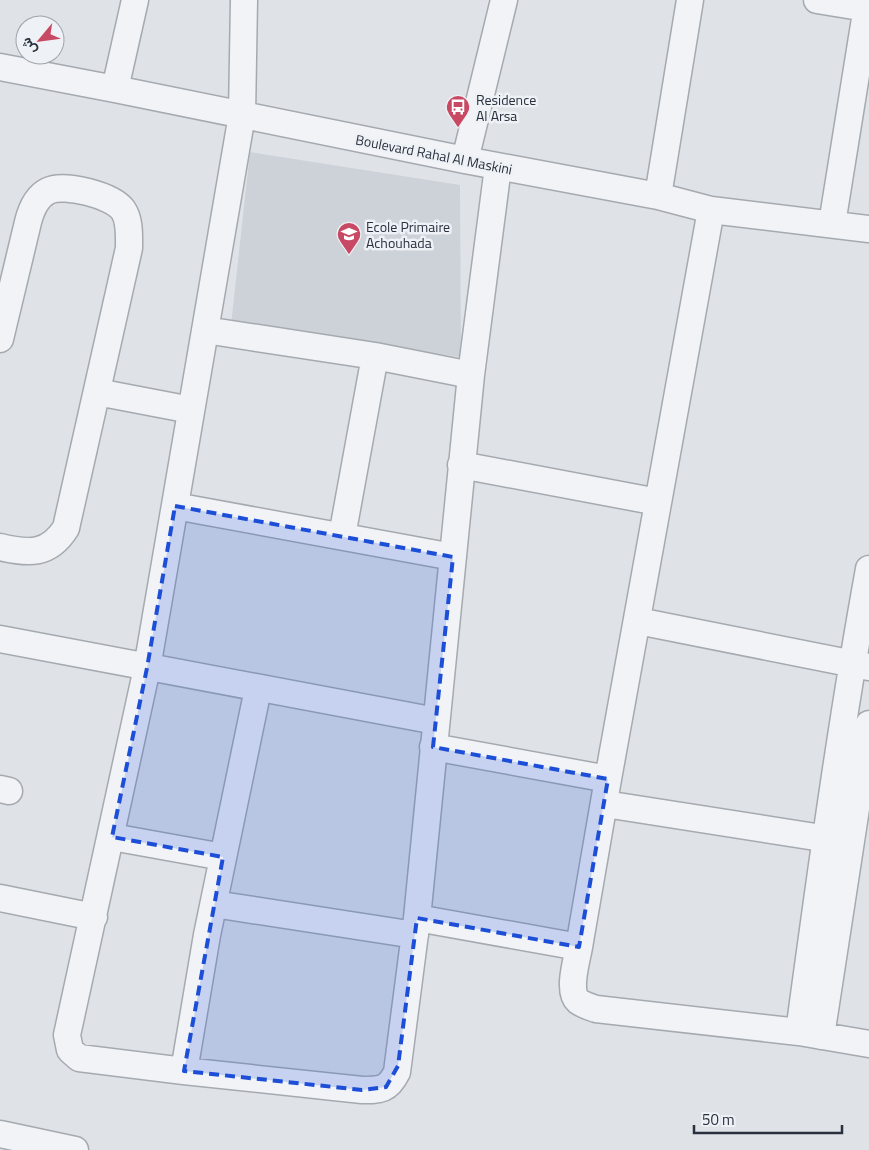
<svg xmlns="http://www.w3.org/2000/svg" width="869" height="1150" font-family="'Titillium Web',Vazirmatn,sans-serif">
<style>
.built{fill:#cdd2d9}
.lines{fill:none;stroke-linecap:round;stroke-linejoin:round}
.minor-casing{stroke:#a5aab1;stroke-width:29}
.minor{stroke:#f1f3f6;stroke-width:26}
.marked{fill:#1d4ed8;fill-opacity:0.2;stroke:#1d4ed8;stroke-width:4;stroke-dasharray:10 6;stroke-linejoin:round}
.labels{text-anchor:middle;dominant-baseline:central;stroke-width:5;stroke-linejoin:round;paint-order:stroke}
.poi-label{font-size:14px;fill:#29313e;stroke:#eef1f5;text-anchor:start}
.street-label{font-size:14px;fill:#29313e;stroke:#eef1f5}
</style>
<rect width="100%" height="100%" fill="#dfe3e7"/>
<path class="built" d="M250 152 460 185 461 357 231 325Z"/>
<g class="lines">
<g class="minor-casing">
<path id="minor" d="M244 0 242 115 147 668 67 1035 70 1050 79 1058 184 1071 362 1090C381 1090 388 1090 397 1072L417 918 471 375 498 167
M817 0 866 8
M0 67 115 89 465 160 658 196 711 210 869 229
M115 89 135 0
M465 160 504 0
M658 196 690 0
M832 224 868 0
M205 330 375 356 471 375
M0 339 28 222C31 210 36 197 48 191 64 183 112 195 123 210 130 220 129 236 129 248L66 528C49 555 29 554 0 547
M97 392 191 410
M461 465 658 502
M175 506 453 557
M342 536 375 356
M638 621 869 667
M0 639 436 721
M433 747 608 779
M0 789 9 791
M605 804 841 841
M112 837 223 857
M0 898 94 917
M214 904 415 935
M417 918 579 947 608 779 711 210
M579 947C577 959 567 992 578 1001 583 1005 590 1007 596 1009L799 1032 869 1044
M799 1032C820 877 841 723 869 569
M821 1036 869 724
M184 1071 207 935 258 689
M0 1134 75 1150"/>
</g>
<use href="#minor" class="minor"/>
</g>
<path class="marked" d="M175 506 453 557 433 747 608 779 579 947 417 918 398 1066 386 1087 362 1090 184 1071 223 857 112 837 147 668Z"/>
<defs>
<g id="bus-pin" transform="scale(1.25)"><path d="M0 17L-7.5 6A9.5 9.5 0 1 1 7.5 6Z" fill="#c74964" stroke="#eef1f5"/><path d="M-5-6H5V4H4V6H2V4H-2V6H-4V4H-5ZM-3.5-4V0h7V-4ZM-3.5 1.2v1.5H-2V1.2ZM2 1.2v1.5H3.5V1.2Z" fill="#fff"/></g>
<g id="school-pin" transform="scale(1.25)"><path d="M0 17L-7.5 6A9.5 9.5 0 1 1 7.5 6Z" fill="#c74964" stroke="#eef1f5"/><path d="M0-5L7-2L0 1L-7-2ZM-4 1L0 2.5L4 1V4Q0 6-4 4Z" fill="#fff"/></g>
</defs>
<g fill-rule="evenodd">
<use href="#bus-pin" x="458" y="107"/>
<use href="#school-pin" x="349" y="234"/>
</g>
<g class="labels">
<g class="poi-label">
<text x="476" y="99">Residence<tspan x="476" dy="16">Al Arsa</tspan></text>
<text x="366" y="226">Ecole Primaire<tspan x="366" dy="16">Achouhada</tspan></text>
</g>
<g class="street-label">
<text transform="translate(434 154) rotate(11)">Boulevard Rahal Al Maskini</text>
</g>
</g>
<g transform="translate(40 40) rotate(241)"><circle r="24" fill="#eef1f5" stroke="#9fa4ac"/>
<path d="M0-4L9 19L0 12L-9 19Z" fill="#c74964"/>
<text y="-8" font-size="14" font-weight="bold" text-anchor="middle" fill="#29313e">ش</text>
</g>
<path d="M694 1125v8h148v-8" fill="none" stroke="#29313e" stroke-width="2.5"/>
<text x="702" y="1125" font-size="15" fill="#29313e" stroke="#eef1f5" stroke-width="4" paint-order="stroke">50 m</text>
</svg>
